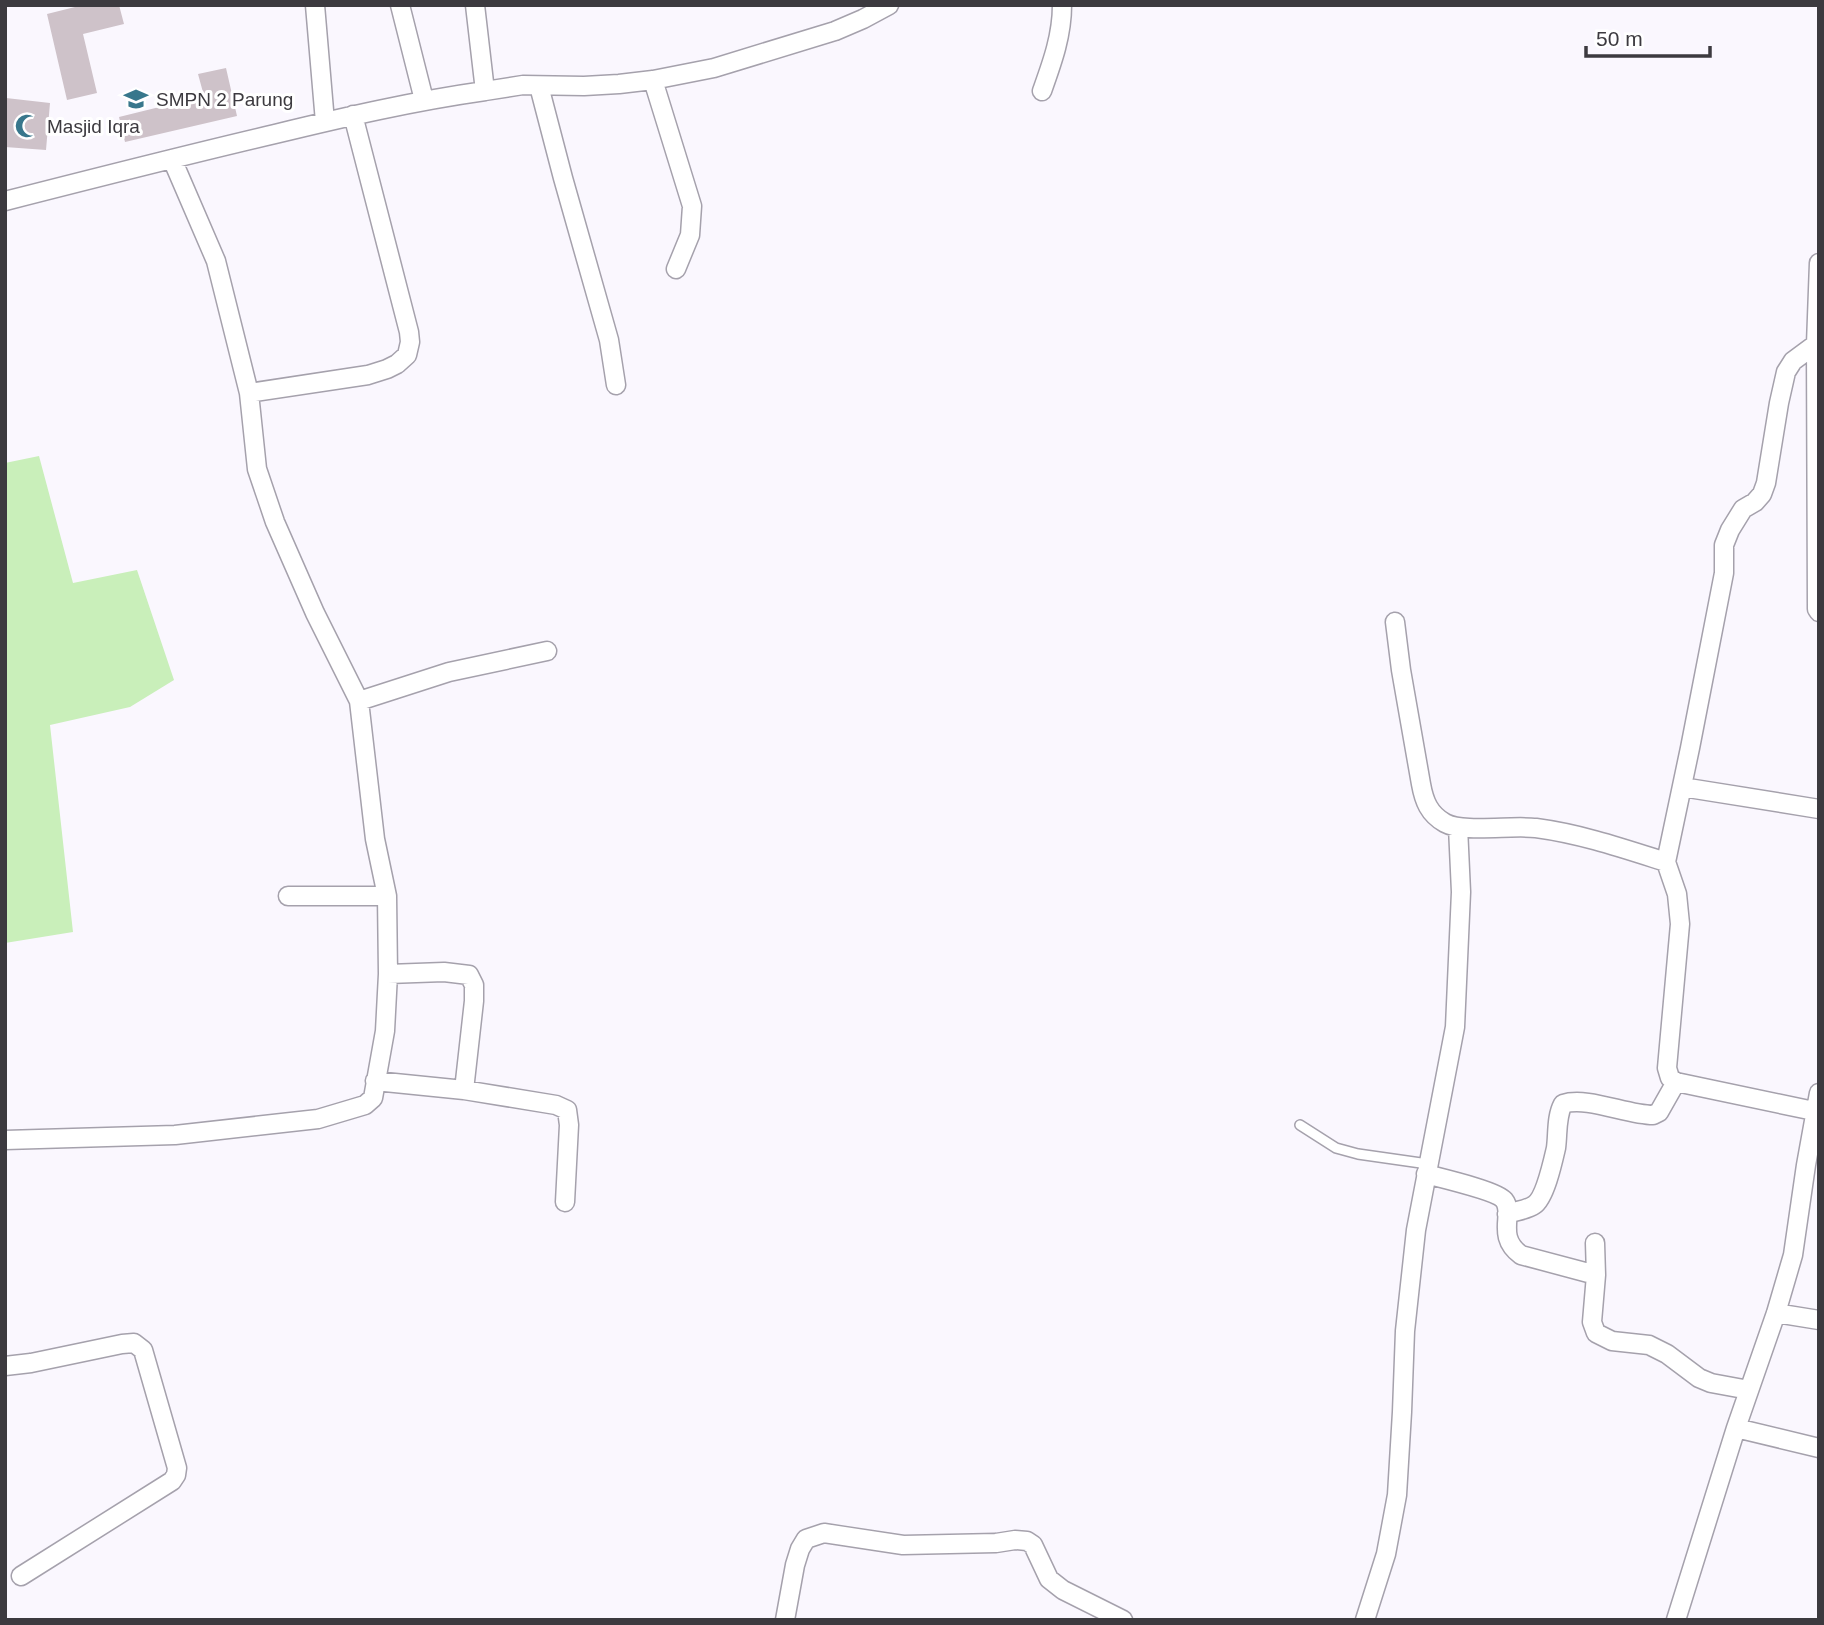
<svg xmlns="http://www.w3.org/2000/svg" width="1824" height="1625" font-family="Helvetica,sans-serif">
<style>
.green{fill:#c9efba}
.building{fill:#cec2c9}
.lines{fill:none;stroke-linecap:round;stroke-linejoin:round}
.lane-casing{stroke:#a5a1ac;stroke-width:12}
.street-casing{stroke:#a5a1ac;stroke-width:21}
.lane{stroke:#fff;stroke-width:9}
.street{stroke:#fff;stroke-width:18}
.labels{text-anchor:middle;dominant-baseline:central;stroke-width:6;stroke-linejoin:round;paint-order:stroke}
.poi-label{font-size:19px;fill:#3c3a3f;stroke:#fff;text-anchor:start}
</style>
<rect width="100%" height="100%" fill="#faf7fe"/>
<path class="green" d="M39 456 73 583 137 570 174 680 130 707 50 725 73 932 5 943V463Z"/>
<path class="building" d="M83 5H119L124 24 83 34 97 93 67 100 47 14Z
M226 68 237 116 125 142 119 117 204 96 198 74Z
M6 98 50 103 46 150 5 147Z"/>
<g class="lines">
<g class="lane-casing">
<path id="lane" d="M1300 1125 1336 1148 1358 1154 1428 1164"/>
</g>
<g class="street-casing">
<path id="street" d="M315 5 325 122
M400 5 424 100
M653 80 692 206 690 235 676 269
M539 86 563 178 609 340 616 385
M485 91 523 85 584 86 619 84 653 80 714 68 835 31 863 19 889 5
M1042 91C1052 63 1062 36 1062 5
M5 201C95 178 185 155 275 134 345 117 414 101 485 91L475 5
M1819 263 1816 344 1817 609 1819 612
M249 393 368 375 387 369 397 364 407 355 410 342 409 332 353 115
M1395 622 1401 670 1421 784C1424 801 1429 814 1445 823 1463 833 1512 825 1536 828 1581 834 1622 848 1666 862
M359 701 449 672 547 651
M1682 787 1819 809
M288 896H387
M388 974 444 972 469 975 474 985V1001L464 1090
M375 1081 464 1090 556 1105 567 1110 569 1125 565 1202
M1814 1111 1676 1082 1670 1078 1667 1068 1680 924 1677 894 1666 862 1690 748 1724 573V545L1730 530 1743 509 1755 502 1762 494 1766 483 1779 403 1786 372 1793 361 1816 344
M5 1140 175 1135 318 1119 365 1105 373 1098 385 1031 388 974 387 896 375 839 359 701 315 613 275 522 257 469 249 393 216 261 172 159
M1426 1174C1441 1178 1497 1191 1504 1200 1515 1214 1495 1236 1521 1255L1596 1275
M1507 1214C1515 1211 1527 1210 1534 1205 1545 1198 1553 1161 1556 1148 1558 1134 1556 1117 1563 1104 1587 1096 1627 1115 1653 1115L1659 1112 1676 1082
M1595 1243 1596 1275 1592 1322 1596 1333 1612 1341 1649 1345 1667 1354 1699 1378 1711 1383 1749 1390
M1776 1313 1819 1320
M5 1366 31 1363 122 1344 134 1343 143 1350 177 1468 176 1475 172 1481 21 1576
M1736 1428 1819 1448
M785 1620 795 1565 800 1549 806 1539 824 1533 903 1545 996 1543 1015 1540 1027 1541 1033 1545 1049 1579 1063 1590 1123 1620
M1365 1620 1386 1554 1397 1495 1402 1412 1405 1331 1416 1230 1455 1027 1461 892 1458 827
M1676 1620 1736 1428 1776 1313 1793 1255 1806 1165 1819 1093"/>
</g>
<use href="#lane" class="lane"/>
<use href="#street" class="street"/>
</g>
<defs>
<g id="school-bare" transform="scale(1.89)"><path d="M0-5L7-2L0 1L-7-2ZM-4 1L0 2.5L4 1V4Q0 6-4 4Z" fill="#38778c" stroke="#fff" stroke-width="2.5" paint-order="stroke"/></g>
<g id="mosque-bare" transform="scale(1.89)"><path d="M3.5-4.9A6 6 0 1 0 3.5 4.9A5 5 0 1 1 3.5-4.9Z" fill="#38778c" stroke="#fff" stroke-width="2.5" paint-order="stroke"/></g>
</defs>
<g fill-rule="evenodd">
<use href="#school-bare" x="136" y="99"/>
<use href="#mosque-bare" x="27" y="126"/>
</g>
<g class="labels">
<g class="poi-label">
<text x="156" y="99">SMPN 2 Parung</text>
<text x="47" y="126">Masjid Iqra</text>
</g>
</g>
<rect width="1824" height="1625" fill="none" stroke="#3c3a3f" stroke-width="14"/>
<path d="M1586 46v10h124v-10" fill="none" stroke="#3c3a3f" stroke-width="3.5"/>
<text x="1596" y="46" font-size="21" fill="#3c3a3f" stroke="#ffffff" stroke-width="5" paint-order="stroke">50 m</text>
</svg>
